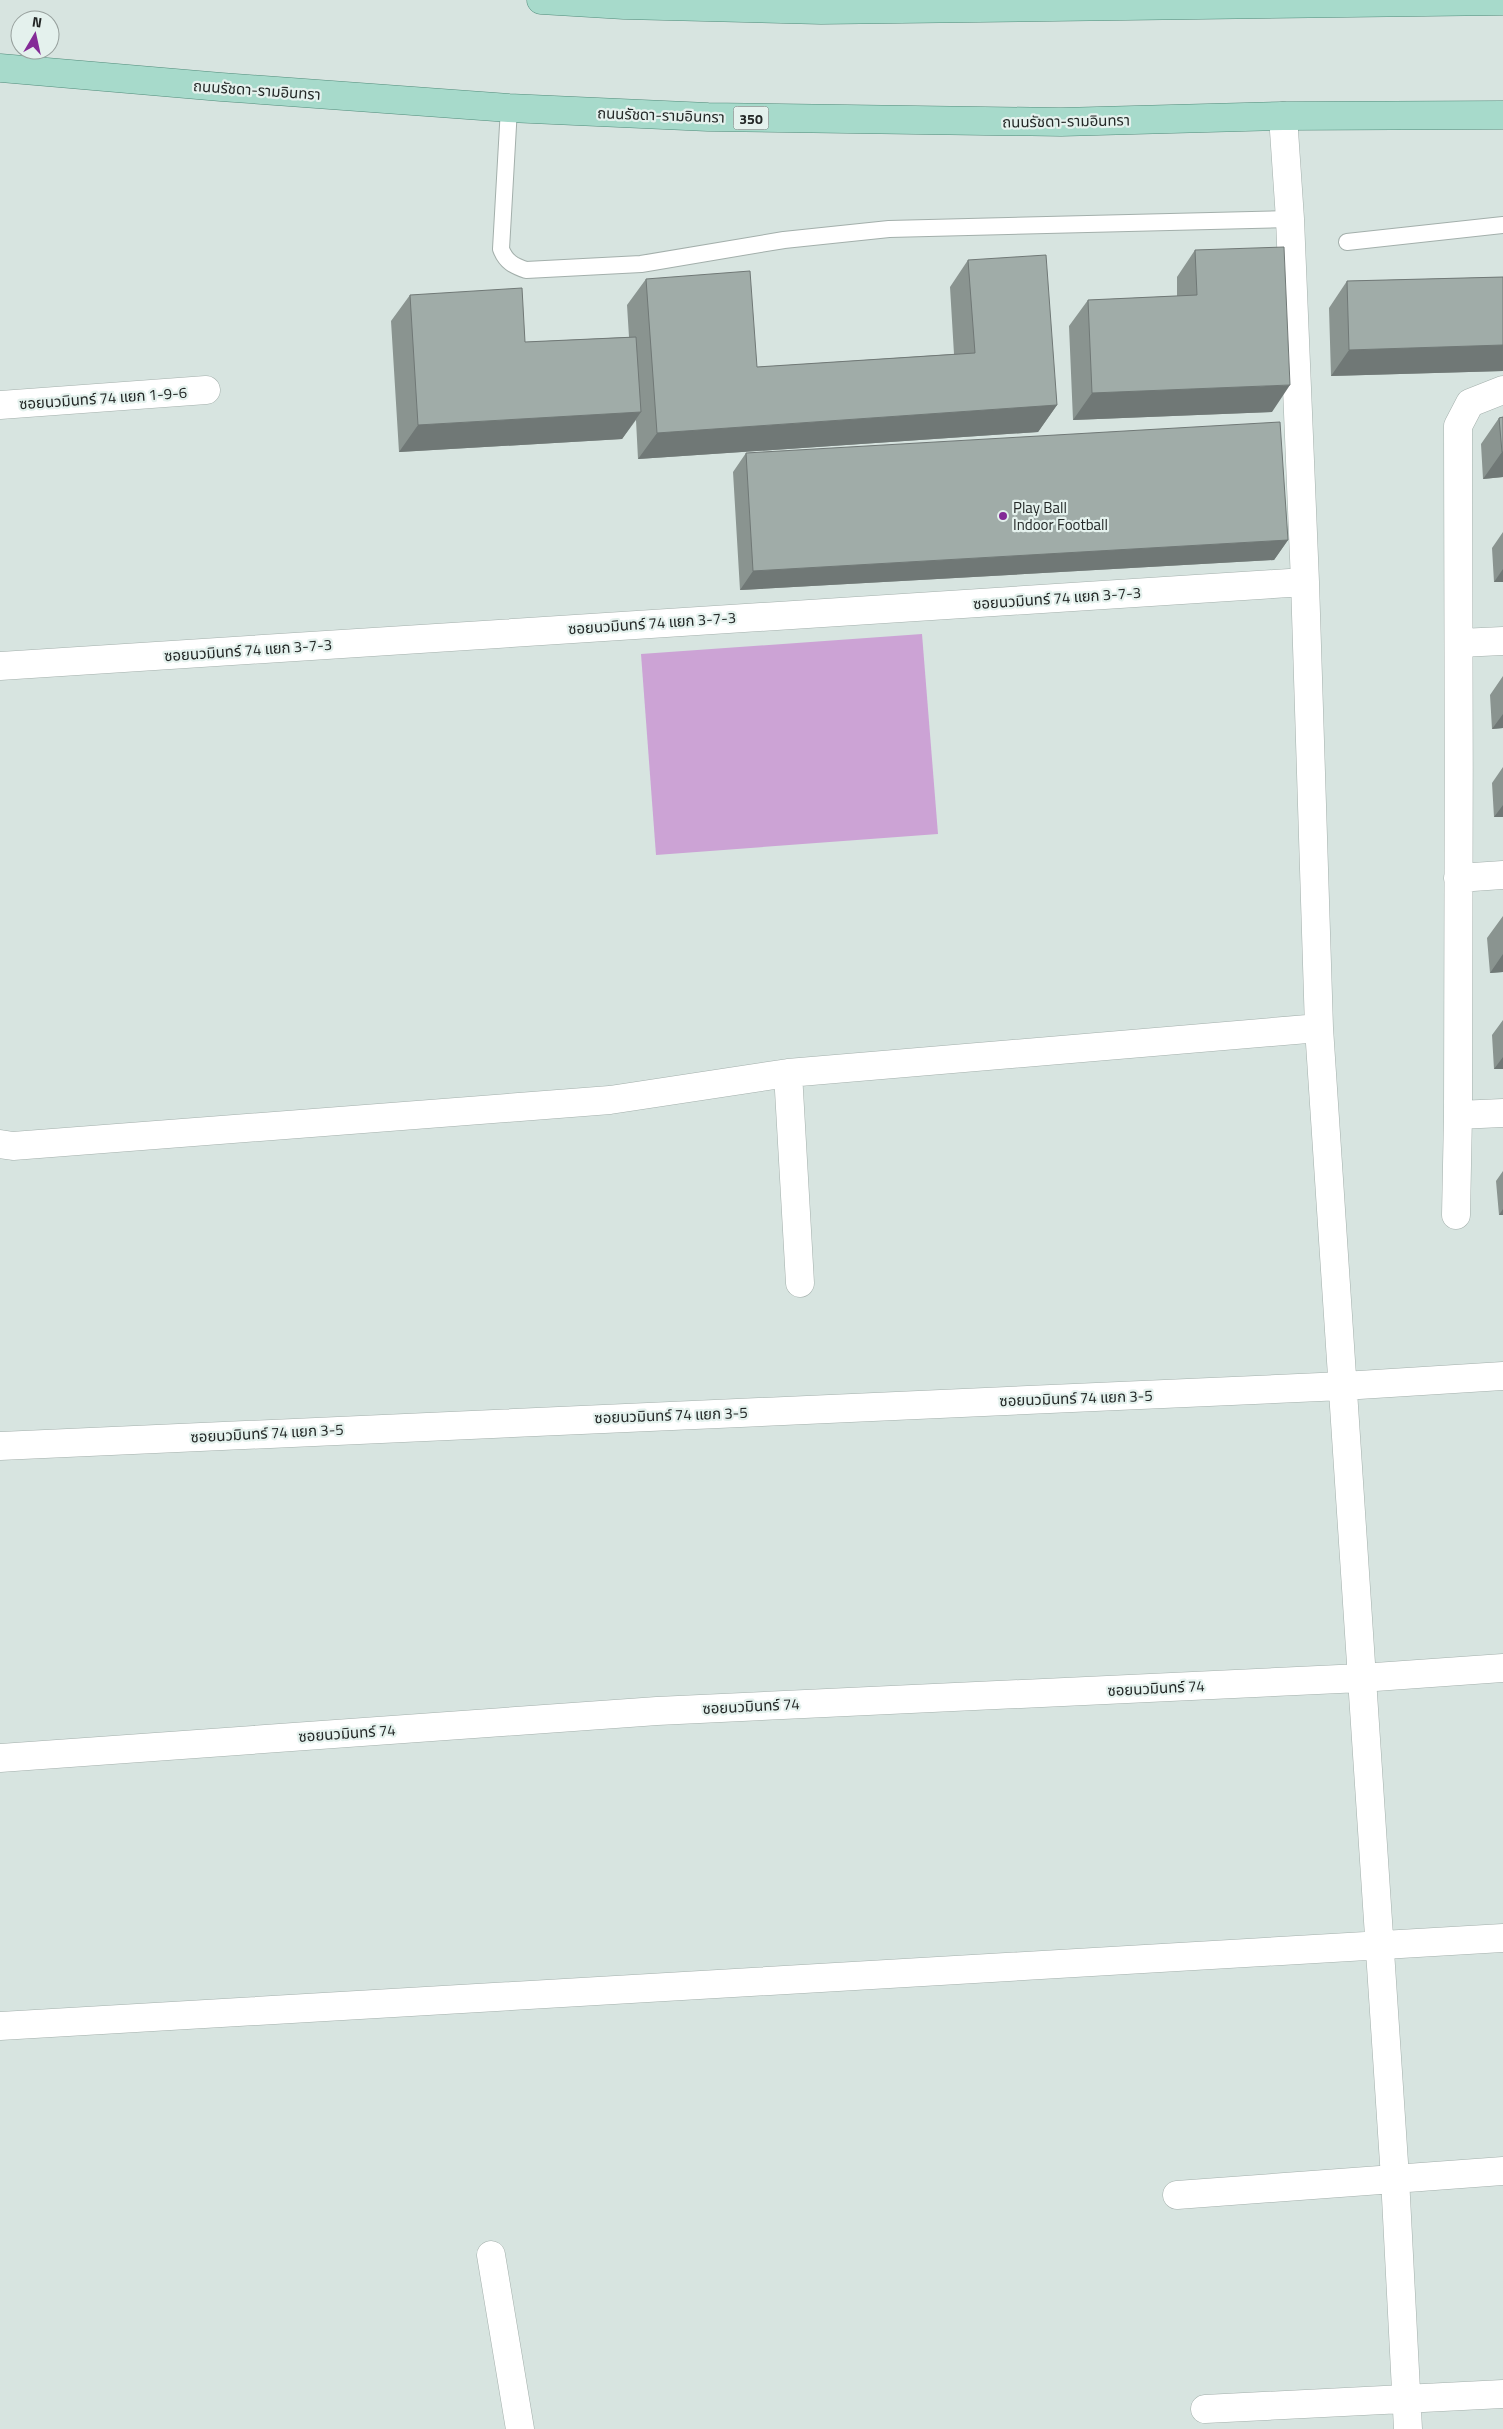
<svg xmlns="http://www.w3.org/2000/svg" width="1503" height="2429" font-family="'Titillium Web','Noto Sans Thai',sans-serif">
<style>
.green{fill:#cca3d5}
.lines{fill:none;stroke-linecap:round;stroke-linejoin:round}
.service-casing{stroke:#a3afab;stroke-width:18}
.minor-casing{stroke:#a3afab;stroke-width:29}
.primary-casing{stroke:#528c7b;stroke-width:29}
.service{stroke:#fff;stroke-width:16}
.minor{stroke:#fff;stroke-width:28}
.primary{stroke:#a7dacb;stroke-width:28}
.wall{fill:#8a9490}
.shaded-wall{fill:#707876}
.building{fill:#a0aca8;stroke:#707876}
.poi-dot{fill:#842b97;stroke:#e4f1ed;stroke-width:2}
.labels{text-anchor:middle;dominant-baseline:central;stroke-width:4.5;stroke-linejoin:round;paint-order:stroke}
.shield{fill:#e4f1ed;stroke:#5d6462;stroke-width:1}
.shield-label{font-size:14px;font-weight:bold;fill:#232726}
.street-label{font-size:15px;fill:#232726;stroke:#e4f1ed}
.poi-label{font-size:15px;fill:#232726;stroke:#e4f1ed;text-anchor:start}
</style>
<rect width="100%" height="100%" fill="#d7e4e0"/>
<path class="green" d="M922 634 938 834 656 855 641 654Z"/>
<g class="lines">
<g class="service-casing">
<path id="service" d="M509 108 501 249C506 262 514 266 526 270L641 264 784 240 889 229 1290 219
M1347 242 1503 225"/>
</g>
<g class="minor-casing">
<path id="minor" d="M1283 116 1290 219 1305 582 1319 1028 1395 2178 1408 2429
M1503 390 1470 403 1458 426C1460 656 1458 885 1458 1115L1503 1113
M0 405 206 390
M1460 643 1503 641
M0 666 1305 582
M1458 878 1503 875
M788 1073 800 1283
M0 1144 13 1146 610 1100 788 1073 1319 1028
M1456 1215 1458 1115
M0 1446 1343 1386 1503 1376
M0 1758 657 1711 1361 1678 1503 1668
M0 2026 1503 1938
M1177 2195 1503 2171
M491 2255 520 2429
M1205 2409 1503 2394"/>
</g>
<g class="primary-casing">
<path id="primary" d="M541 0 624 5 821 10 1503 1
M0 68 221 87 509 108 708 117 1061 122 1283 116 1503 115"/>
</g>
<use href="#service" class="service"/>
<use href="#minor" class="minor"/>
<use href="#primary" class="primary"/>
</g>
<path class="wall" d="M1195 250 1272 412 1073 420 1069 326 1088 300 1177 296V277Z
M968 260 1057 405 1038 432 638 459 636 420 622 439 399 452 391 321 410 295 525 342 629 337 627 305 646 279 757 367 954 354 950 287Z
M1503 277V371L1331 376 1329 308 1347 281Z
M1503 417V477L1483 479 1481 444 1499 418Z
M746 453 1288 540 1274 560 740 590 733 472Z
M1503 532V582H1494L1492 548Z
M1503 676V728L1492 729 1490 695Z
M1503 767V817H1494L1492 783Z
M1503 916V972L1490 973 1487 938Z
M1503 1020V1069H1494L1492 1035Z
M1503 1171V1215H1499L1496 1181Z"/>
<path class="shaded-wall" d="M1503 345V371L1331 376 1349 350Z
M1290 385 1272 412 1073 420 1092 393Z
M1057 405 1038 432 638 459 657 433Z
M641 412 622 439 399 452 418 425Z
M1502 452H1503V477L1483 479Z
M1288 540 1274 560 740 590 753 571Z
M1503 569V582H1494Z
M1503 714V728L1492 729Z
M1503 805V817H1494Z
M1503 954V972L1490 973Z
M1503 1057V1069H1494Z
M1503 1209V1215H1499Z"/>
<path class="building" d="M1284 247 1290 385 1092 393 1088 300 1197 295 1195 250Z
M1046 255 1057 405 657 433 646 279 750 271 757 367 975 353 968 260Z
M1503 277V345L1349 350 1347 281Z
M522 288 525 342 636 337 641 412 418 425 410 295Z
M1503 417V452H1502L1499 418Z
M1280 422 1288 540 753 571 746 453Z"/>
<circle class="poi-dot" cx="1003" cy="516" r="5"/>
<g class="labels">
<rect class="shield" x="733.5" y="106.5" width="35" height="23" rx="4"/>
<g class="shield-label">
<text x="751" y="118">350</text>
</g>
<g class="street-label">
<text transform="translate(257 90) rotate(4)">ถนนรัชดา-รามอินทรา</text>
<text transform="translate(661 115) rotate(2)">ถนนรัชดา-รามอินทรา</text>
<text transform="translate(1066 121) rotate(-1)">ถนนรัชดา-รามอินทรา</text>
<text transform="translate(103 398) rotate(-4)">ซอยนวมินทร์ 74 แยก 1-9-6</text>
<text transform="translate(1057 598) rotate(-4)">ซอยนวมินทร์ 74 แยก 3-7-3</text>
<text transform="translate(652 623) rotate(-4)">ซอยนวมินทร์ 74 แยก 3-7-3</text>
<text transform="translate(248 650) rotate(-4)">ซอยนวมินทร์ 74 แยก 3-7-3</text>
<text transform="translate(1076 1398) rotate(-2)">ซอยนวมินทร์ 74 แยก 3-5</text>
<text transform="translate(671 1415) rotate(-2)">ซอยนวมินทร์ 74 แยก 3-5</text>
<text transform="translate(267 1433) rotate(-3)">ซอยนวมินทร์ 74 แยก 3-5</text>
<text transform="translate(1156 1688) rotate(-3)">ซอยนวมินทร์ 74</text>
<text transform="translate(751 1706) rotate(-3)">ซอยนวมินทร์ 74</text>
<text transform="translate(347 1733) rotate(-4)">ซอยนวมินทร์ 74</text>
</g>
<g class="poi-label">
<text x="1013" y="507">Play Ball<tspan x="1013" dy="17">Indoor Football</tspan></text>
</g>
</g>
<g transform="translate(35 35) rotate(9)"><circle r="24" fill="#e4f1ed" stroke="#97a09d"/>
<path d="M0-4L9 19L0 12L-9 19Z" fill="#842b97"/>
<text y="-8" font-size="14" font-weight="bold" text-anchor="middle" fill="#232726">N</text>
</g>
</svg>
